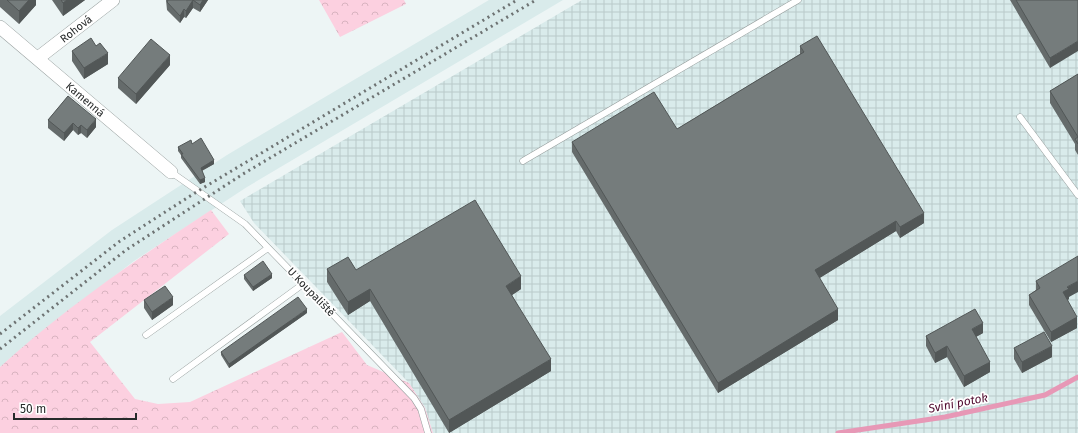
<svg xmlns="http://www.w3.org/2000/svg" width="1078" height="433" font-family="'Fira Sans',sans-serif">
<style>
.built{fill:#d9ebeb}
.industrial{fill:url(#industrial-grid)}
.forest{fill:url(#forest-crowns)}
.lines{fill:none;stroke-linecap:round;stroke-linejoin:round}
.stream{stroke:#e798b6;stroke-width:5}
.service-casing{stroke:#969e9d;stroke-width:7}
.minor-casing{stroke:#969e9d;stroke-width:14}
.service{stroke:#fff;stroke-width:6}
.minor{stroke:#fff;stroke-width:13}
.rail{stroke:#6e7373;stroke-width:3;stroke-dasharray:2 4;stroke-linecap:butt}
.wall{fill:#656b6b}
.shaded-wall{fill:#525757}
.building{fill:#757c7c;stroke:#525757}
.labels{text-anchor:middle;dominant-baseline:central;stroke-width:3.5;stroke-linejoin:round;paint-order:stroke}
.street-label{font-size:11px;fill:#272a2a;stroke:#fff}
.water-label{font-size:12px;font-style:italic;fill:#4f092e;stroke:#fff}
</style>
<defs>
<pattern id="industrial-grid" width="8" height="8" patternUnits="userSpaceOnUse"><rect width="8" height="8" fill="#d9ebeb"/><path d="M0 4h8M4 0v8" fill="none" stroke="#bacaca"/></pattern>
<pattern id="forest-crowns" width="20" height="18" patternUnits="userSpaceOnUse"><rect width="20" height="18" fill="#fcd0e0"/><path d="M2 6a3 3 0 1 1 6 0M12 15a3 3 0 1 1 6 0" fill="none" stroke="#d8b3c0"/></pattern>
</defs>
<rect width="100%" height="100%" fill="#edf5f5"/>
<path class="built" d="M489 0H563L247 187 134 261 23 347 0 367V316L112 230 227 155Z"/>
<path class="industrial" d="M582 0H1078V433H433L425 408 409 383 254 223 240 201Z"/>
<path class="forest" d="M319 0H404L406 4 340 37Z
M211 210 229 234 90 342 135 399 158 404 190 402 342 332 367 365 409 383 425 408 433 433H0V367C65 308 138 258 211 210Z"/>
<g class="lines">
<path class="stream" d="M838 433 945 417 1045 395 1078 377"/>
<g class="service-casing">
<path id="service" d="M1020 117 1078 195
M523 161 798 0
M171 172 245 224 414 398 421 409 428 433
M146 335 268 248
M173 379 303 284"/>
</g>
<g class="minor-casing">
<g id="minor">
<path id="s1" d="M0 27 171 172"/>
<path id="s2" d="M38 58 113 0"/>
</g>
</g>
<use href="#service" class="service"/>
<use href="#minor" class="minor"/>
<path class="rail" d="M0 334 120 241 198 191 517 0
M0 349 126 250 243 174 536 0"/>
</g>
<path class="wall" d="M0 0H36V5L19 24 0 7Z
M52 0H85L63 16Z
M166 0H208L200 12 193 8 186 18 184 17 180 23 167 10Z
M1010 0H1078L1050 68Z
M800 46 924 223 900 238 896 231 819 278 838 320 718 393 572 152V142L677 129 800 54Z
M72 51 108 64 84 79 72 61Z
M170 65 136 104 118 88V78Z
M1078 74V155L1075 150V144L1050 103V91Z
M68 96 96 127 87 138 81 133 78 135 73 130 64 141 48 128V120Z
M192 144 214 164 202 171 205 182 200 184 181 158V155L178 151V147Z
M327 269 356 270 521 289 512 295 551 371 449 433 370 301 348 315 327 282Z
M244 275 272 278 253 291 244 279Z
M1036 281 1069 297V299L1067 300 1077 328 1051 342 1029 305V295L1036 290Z
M144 300 173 305 152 320 144 308Z
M307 313 229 368 221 355V352Z
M983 333 976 337 990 372 964 387 947 357 935 363 926 346V336Z
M1014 348 1052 357 1022 373 1014 359Z"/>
<path class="shaded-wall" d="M29 0H36V5L19 24V11Z
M67 0H85L63 16V3Z
M193 0V8L186 18V11Z
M203 0H208L200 12V5Z
M184 9V17L180 23V16Z
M1078 41V51L1050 68V58Z
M108 53V64L84 79V68Z
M170 55V65L136 104V94Z
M96 119V127L87 138V130Z
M73 123V130L64 141V133Z
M81 125V133L78 135V128Z
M214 160V164L201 171V168Z
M205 178V182L200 184V180Z
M924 213V223L900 238V227Z
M896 221V231L815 281V270Z
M272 274V278L253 291V287Z
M521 276V289L506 299V286Z
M1078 281V292L1069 297V299L1063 303V292L1067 287Z
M370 289V301L348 315V302Z
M173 297V305L152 320V312Z
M307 309V313L229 368V364Z
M838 309V320L718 393V383Z
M1077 317V328L1051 342V332Z
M983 323V333L972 339V329Z
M947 346V357L935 363V353Z
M1052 346V357L1022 373V362Z
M551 359V371L449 433V420Z
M990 362V372L964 387V376Z"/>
<path class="building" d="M7 0H29L19 11Z
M61 0H67L63 3Z
M168 0H203L200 5 193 0 186 11 184 9 180 16 167 2Z
M1016 0H1078V41L1050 58Z
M817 36 924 213 900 227 896 221 815 270 838 309 718 383 572 142 654 92 677 129 804 52 800 46Z
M91 38 96 46 100 43 108 53 84 68 72 51Z
M151 39 170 55 136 94 118 78Z
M1078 74V144L1075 139 1078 137 1050 91Z
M68 96 96 119 87 130 81 125 78 128 73 123 64 133 48 120Z
M201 138 214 160 201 168 205 178 200 180 181 154H183L178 147 191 140 192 144Z
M475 200 521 276 506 286 551 359 449 420 370 289 348 302 327 269 348 257 356 270Z
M1078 256V281L1067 287 1069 289 1063 292 1077 317 1051 332 1029 295 1040 288 1036 281Z
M263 261 272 274 253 287 244 275Z
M165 286 173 297 152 312 144 300Z
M298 297 307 309 229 364 221 352Z
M975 309 983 323 972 329 990 362 964 376 947 346 935 353 926 336Z
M1044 332 1052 346 1022 362 1014 348Z"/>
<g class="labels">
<g class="street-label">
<text stroke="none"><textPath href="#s2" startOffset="48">Rohová</textPath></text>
<text stroke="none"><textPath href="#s1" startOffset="112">Kamenná</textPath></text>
<text transform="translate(311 292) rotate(46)">U Koupaliště</text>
</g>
<g class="water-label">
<text transform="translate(958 403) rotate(-11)">Sviní potok</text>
</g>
</g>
<path d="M14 413v6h122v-6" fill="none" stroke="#272a2a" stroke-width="2"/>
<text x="20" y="413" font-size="12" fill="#272a2a" stroke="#ffffff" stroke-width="3" paint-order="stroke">50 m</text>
</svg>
